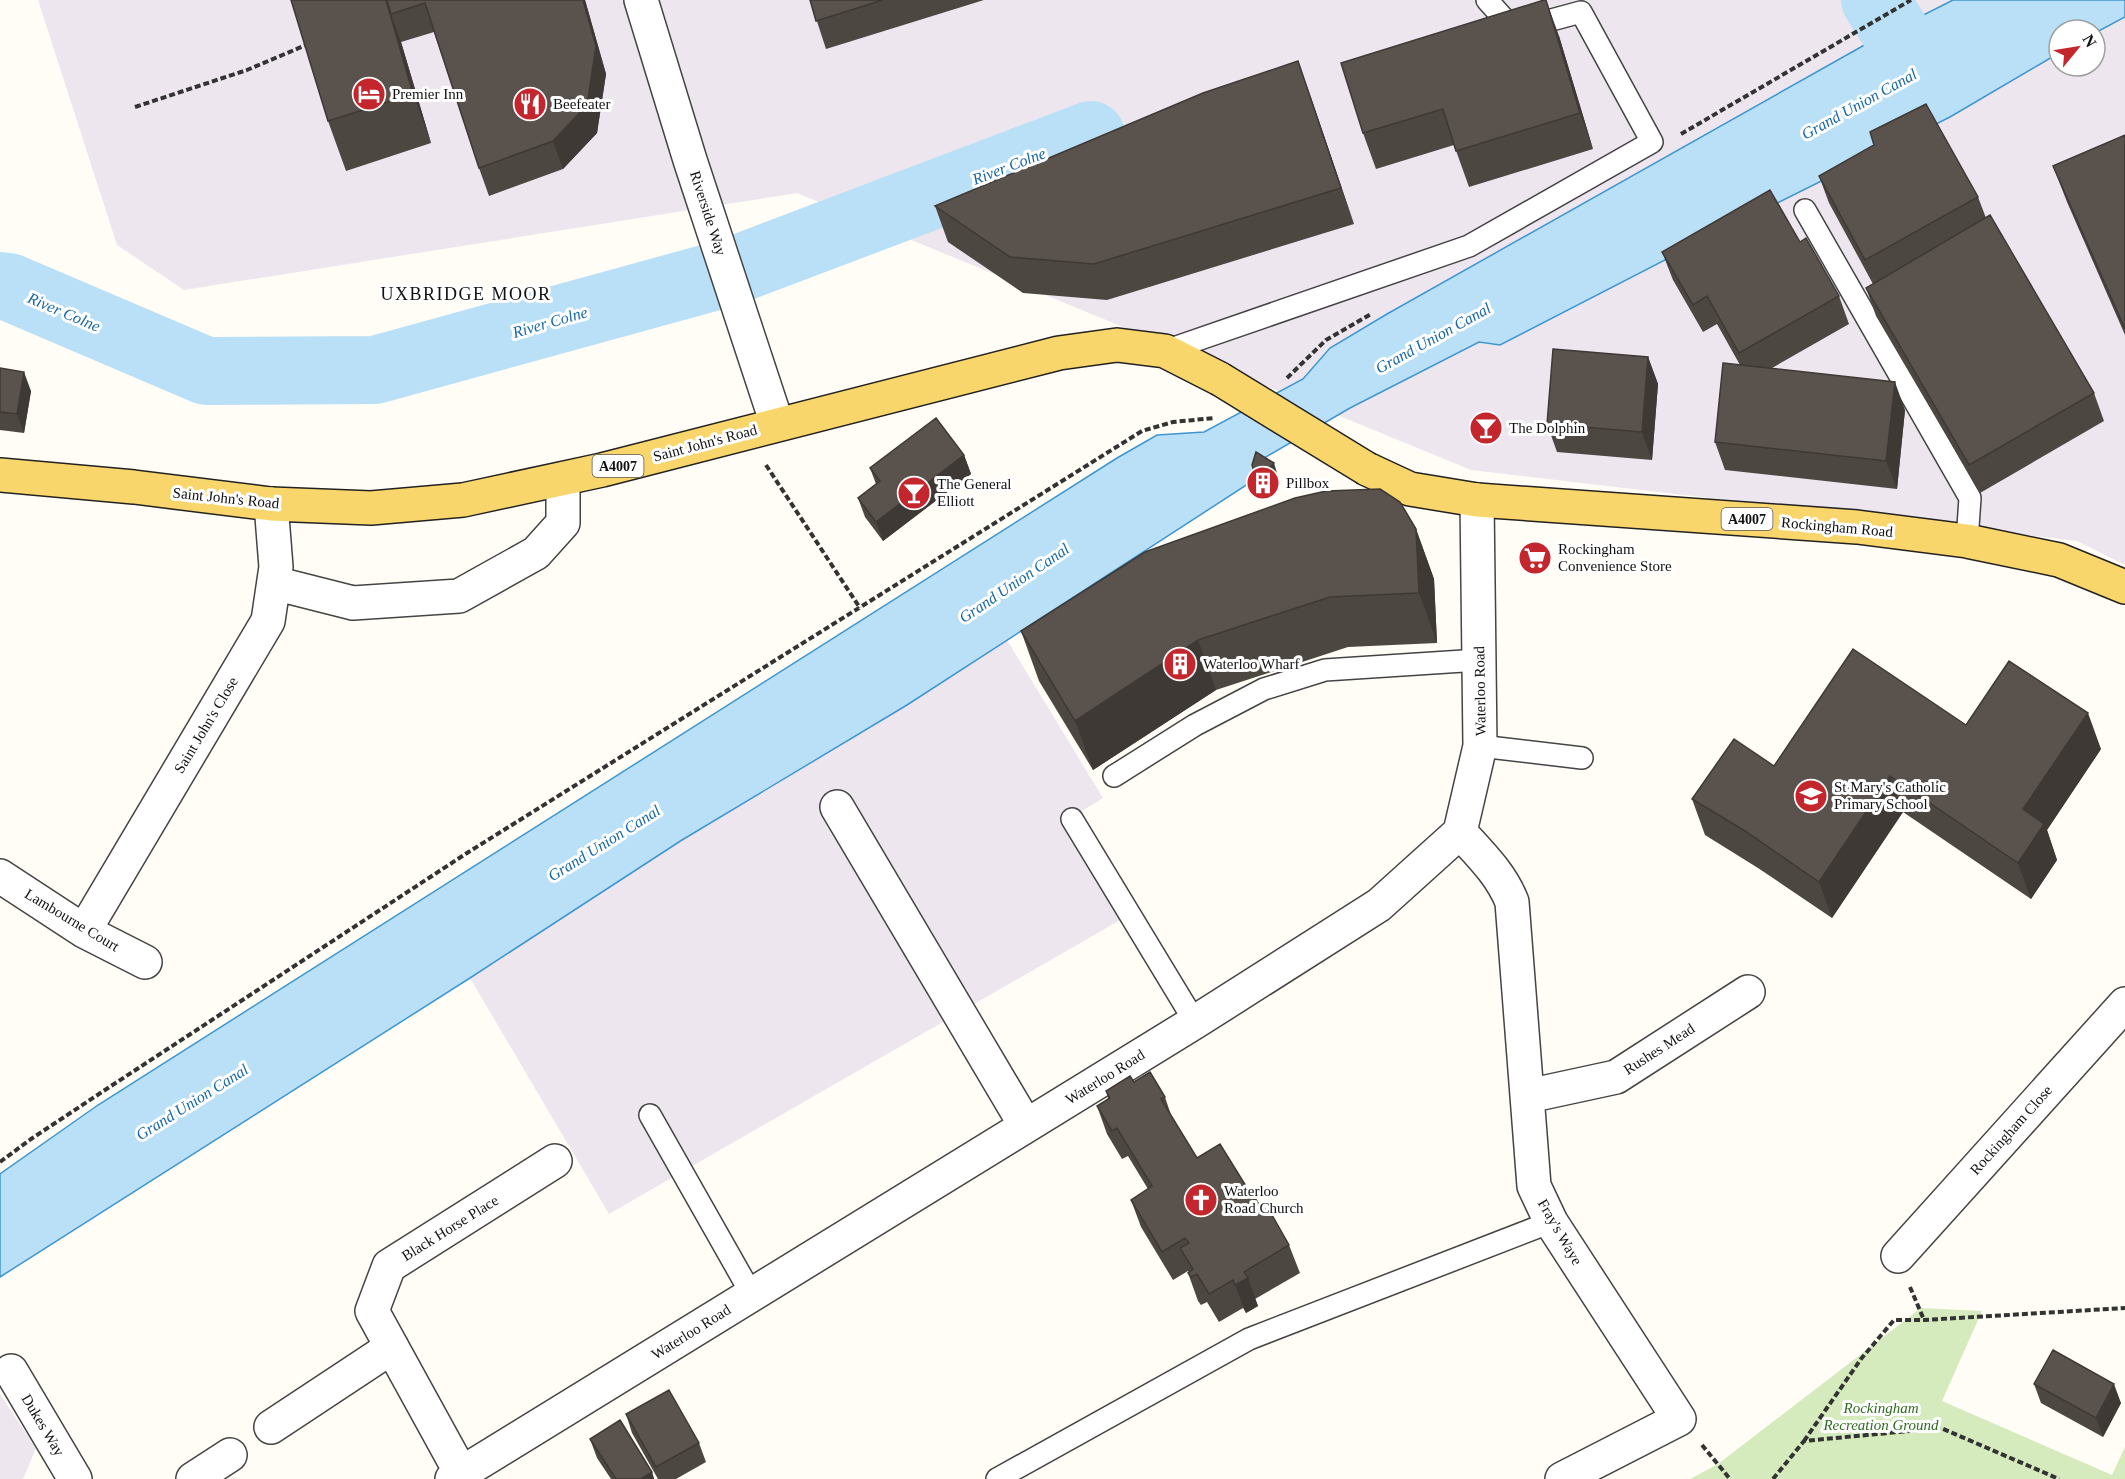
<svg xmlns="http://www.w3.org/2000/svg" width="2125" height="1479" font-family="'Times New Roman',serif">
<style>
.industrial{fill:#eee6ef;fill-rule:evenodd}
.green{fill:#d5ebbd}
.water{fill:#b9e0f7;stroke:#3f96cf;stroke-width:1.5}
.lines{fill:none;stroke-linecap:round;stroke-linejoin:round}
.river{stroke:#b9e0f7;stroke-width:68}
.lane-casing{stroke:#444;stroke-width:24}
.street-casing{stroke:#444;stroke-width:36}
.primary-casing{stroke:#222;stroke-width:36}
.path{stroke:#333;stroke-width:4;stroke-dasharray:6 3;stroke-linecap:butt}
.lane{stroke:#fff;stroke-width:21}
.street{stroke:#fff;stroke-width:33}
.primary{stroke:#f9d66b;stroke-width:33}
.primary-bridge-casing{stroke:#222;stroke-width:36;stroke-linecap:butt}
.primary-bridge{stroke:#f9d66b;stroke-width:33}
.wall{fill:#4d4742}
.shaded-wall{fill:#3f3936}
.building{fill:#5a524d;stroke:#3f3936;stroke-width:1.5}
.labels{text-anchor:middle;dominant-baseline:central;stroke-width:6;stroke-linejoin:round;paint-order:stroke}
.shield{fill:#fff;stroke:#585858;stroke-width:1.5}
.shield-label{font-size:14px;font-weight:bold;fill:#111}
.poi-label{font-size:15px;fill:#111;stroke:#fff;text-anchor:start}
.street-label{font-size:15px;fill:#111;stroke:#fff}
.park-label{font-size:15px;font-style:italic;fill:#2f6b1f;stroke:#fff}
.water-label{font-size:16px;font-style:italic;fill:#1768a6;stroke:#fff}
.quarter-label{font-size:18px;letter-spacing:1.5px;fill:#111;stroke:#fff}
</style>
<rect width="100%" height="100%" fill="#fffdf5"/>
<path class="industrial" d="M38 0H2125V565L2077 541 1471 470 797 193 184 290 117 245ZM2059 30H2095V66H2059Z
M1007 640 1103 798 1064 822 1122 919 609 1214 470 978 682 840 906 705Z
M0 1394 36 1448 24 1477 22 1479H0Z"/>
<path class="green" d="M1921 1308 1982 1311 1942 1401 2112 1475 2125 1447V1479H1690L1718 1464Z"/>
<path class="water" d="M1953 0H2125V17L2095 33V30H2059V53L1950 117 1727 228 1500 345 1479 342 1350 408 1259 461 1248 484 907 705 682 840 470 978 0 1277V1174L98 1105 1117 458 1157 435 1204 432 1303 379 1330 348 1387 314 1868 43Z"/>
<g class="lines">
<path class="river" d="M1875 0 1920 71
M0 286 9 287 206 371 375 370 727 273 1091 135"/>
<g class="lane-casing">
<path id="lane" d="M1805 210 1970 498 1967 541
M1165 351 1469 246 1652 142 1581 12 1514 30 1487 0
M1480 746 1582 758
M1114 776 1195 725 1264 689 1325 670 1479 660
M1072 819 1195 1022
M650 1115 752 1295
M997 1479 1249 1339 1551 1222"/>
</g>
<g class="street-casing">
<path id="street" d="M641 0 690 160 777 424
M274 583 353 603 459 596 536 553 563 523V479
M837 807 1026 1126
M1460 832C1480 854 1501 874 1512 902L1534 1186 1551 1222 1679 1419 1562 1479
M0 876 84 931 145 962
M84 931 268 621 276 567 271 504
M1528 1096 1616 1077 1748 992
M1898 1256 2125 1004
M11 1371 75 1479
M271 1427 392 1347
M461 1473 372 1311 389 1266 555 1161
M193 1479 230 1455
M452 1479 1195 1022 1379 905 1460 832 1480 746 1477 500"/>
</g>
<g class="primary-casing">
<path id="primary" d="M1367 469 1410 489 1477 500 1857 527 1967 541 2059 560 2125 587
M0 475 134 487 271 504 371 508 463 500 602 470 1059 353 1117 345 1165 351 1220 379"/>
</g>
<path class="path" d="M135 107 247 70 306 45
M1681 134 1911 0
M1287 378 1326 340 1371 314
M766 465 860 608
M0 1162 31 1139 108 1088 467 853 1142 431 1173 422 1214 418
M1910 1287 1924 1320
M1804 1441 1861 1359 1894 1320H1924L2125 1308
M1702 1445 1730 1479
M1773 1479 1804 1441 1941 1428 2059 1479"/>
<use href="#lane" class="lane"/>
<use href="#street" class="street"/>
<use href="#primary" class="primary"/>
<g class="primary-bridge-casing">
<path id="primary-bridge" d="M1220 379 1367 469"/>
</g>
<use href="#primary-bridge" class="primary-bridge"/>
</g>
<path class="wall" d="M291 0H585L606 74 597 133 563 169 489 196 479 168 434 32 401 42 431 143 346 171 328 121Z
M810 0H984L826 49Z
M1559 36 1593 149 1469 187 1454 145 1376 169 1363 133Z
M1311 98 1354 224 1107 300 1023 293 948 242 935 206Z
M2125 135V335L2067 202 2053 166Z
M1819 176 1978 197 1986 218 2094 393 2104 421 1980 493 1876 316 1866 288 1873 284 1829 203Z
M1800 242 1839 296 1849 324 1772 368 1905 410 1897 489 1725 470 1715 442 1740 365 1717 324 1703 332 1673 280 1662 252Z
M1648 357 1658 384 1652 460 1557 452 1547 424Z
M0 368 31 391 24 433 0 430Z
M964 455 971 474 883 541 865 517 858 498 876 484 870 468Z
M1416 529 1434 579 1437 643 1348 647 1216 690 1093 770 1039 681 1021 631Z
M1966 725 2101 749 2047 830 2057 860 2031 899 1903 812 1832 918 1758 868 1705 835 1692 799 1774 766Z
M1134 1082 1165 1097 1171 1115 1197 1158 1254 1199 1289 1245 1300 1273 1255 1299 1258 1306 1246 1313 1243 1308 1219 1322 1207 1302 1201 1305 1198 1301 1188 1273 1189 1272 1188 1271 1173 1280 1141 1227 1131 1200 1148 1189 1128 1156 1122 1159 1107 1134 1097 1106 1108 1099 1106 1091Z
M2034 1384 2121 1403 2103 1437 2041 1403Z
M626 1414 699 1443 706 1462 676 1479H658L632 1433Z
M590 1439 652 1472 654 1479H611L597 1458Z"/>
<path class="shaded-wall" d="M386 0H388L391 14 401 42 431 143 413 94Z
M583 0H585L606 74 597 133 563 169 553 141Z
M1546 0 1559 36 1593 149 1580 113Z
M1298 61 1311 98 1354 224 1341 188Z
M1648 357 1658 384 1652 460 1642 432Z
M24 372 31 391 24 433 17 414Z
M1895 382 1905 410 1897 489 1886 461Z
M964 455 971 474 883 541 876 522Z
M1274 463 1277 473 1261 492 1257 482Z
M1416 529 1434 579 1437 643 1419 593Z
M1198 640 1216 690 1093 770 1075 721Z
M2088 713 2101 749 2047 830 2057 860 2031 899 2018 863 2023 809Z
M1890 776 1903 812 1832 918 1819 882Z
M1248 1278 1258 1306 1246 1313 1235 1285Z
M2114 1384 2121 1403 2103 1437 2096 1418Z
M652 1472 654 1479H641Z"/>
<path class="building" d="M291 0H386L413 94 328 121Z
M387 0H583L596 46 587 105 553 141 479 168 425 3 391 14Z
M810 0H883L816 21Z
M1544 0H1546L1580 113 1456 151 1443 109 1363 133 1341 63Z
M1298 61 1341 188 1094 264 1010 257 935 206 1203 93Z
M1926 104 1978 197 1865 260 1819 176 1874 145 1870 132Z
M2125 135V329L2053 166Z
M1770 190 1800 242 1806 238 1839 296 1739 353 1707 296 1693 305 1662 252Z
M1990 215 2094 393 1969 465 1866 288Z
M1553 349 1648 357 1642 432 1547 424Z
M1723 363 1895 382 1886 461 1715 442Z
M0 368 24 372 17 414 0 412Z
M936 418 964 455 876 522 858 498 880 481 870 468Z
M1256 452 1274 463 1257 482 1252 465Z
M1380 489 1400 502 1416 529 1419 593 1330 597 1198 640 1075 721 1021 631 1145 552 1295 498 1326 491Z
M1853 649 1966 725 2009 661 2088 713 2023 809 2044 824 2018 863 1890 776 1819 882 1745 831 1692 799 1734 739 1774 766Z
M1150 1072 1165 1097 1161 1099 1197 1158 1220 1144 1254 1199 1255 1198 1263 1211 1268 1208 1289 1245 1244 1272 1248 1278 1235 1285 1233 1280 1209 1294 1197 1274 1191 1277 1188 1273 1193 1269 1180 1248 1189 1243 1185 1238 1162 1252 1131 1200 1152 1186 1117 1128 1112 1131 1097 1106 1110 1098 1106 1091 1130 1076 1134 1082Z
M2053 1350 2114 1384 2096 1418 2034 1384Z
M669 1390 699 1443 656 1467 626 1414Z
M620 1420 652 1472 641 1479H616L590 1439Z"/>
<defs>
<g id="hotel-disc" transform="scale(1.725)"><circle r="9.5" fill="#c4262e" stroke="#fff"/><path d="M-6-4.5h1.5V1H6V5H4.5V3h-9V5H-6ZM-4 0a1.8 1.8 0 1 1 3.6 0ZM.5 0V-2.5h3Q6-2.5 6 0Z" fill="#fff"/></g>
<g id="restaurant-disc" transform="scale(1.725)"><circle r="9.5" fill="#c4262e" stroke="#fff"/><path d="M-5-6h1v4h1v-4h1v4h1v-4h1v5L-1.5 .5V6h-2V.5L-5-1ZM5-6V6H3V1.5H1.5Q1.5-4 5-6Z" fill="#fff"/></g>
<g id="bar-disc" transform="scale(1.725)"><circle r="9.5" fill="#c4262e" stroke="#fff"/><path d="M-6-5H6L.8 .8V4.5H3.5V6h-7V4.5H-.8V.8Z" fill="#fff"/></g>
<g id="building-disc" transform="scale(1.725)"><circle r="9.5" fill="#c4262e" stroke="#fff"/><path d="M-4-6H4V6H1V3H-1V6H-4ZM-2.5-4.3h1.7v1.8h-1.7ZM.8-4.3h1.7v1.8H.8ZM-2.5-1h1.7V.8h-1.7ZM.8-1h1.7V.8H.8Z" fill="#fff"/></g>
<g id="supermarket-disc" transform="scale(1.725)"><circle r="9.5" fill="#c4262e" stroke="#fff"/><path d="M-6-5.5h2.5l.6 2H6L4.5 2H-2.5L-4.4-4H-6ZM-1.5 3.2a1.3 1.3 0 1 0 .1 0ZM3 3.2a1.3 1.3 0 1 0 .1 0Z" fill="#fff"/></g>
<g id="school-disc" transform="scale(1.725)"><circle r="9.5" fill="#c4262e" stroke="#fff"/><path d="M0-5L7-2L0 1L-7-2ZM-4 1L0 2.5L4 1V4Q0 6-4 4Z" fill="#fff"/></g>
<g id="church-disc" transform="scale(1.725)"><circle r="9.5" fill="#c4262e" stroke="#fff"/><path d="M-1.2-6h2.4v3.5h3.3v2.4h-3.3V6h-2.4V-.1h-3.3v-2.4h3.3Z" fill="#fff"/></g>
</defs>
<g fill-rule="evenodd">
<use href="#hotel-disc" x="369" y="94"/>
<use href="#restaurant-disc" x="530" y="104"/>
<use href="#bar-disc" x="1486" y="428"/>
<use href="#building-disc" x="1263" y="483"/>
<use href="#bar-disc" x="914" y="493"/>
<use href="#supermarket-disc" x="1535" y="558"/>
<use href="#building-disc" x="1180" y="664"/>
<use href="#school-disc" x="1811" y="796"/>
<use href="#church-disc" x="1201" y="1200"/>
</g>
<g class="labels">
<g class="shield">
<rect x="592.5" y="455" width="51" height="22" rx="4.5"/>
<rect x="1721.5" y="508" width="51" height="22" rx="4.5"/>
</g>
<g class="shield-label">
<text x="618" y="466">A4007</text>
<text x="1747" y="519">A4007</text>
</g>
<g class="poi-label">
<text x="392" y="94">Premier Inn</text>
<text x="553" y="104">Beefeater</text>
<text x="1509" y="428">The Dolphin</text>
<text x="1286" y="483">Pillbox</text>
<text x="937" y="484">The General<tspan x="937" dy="17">Elliott</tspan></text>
<text x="1558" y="549">Rockingham<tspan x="1558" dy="17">Convenience Store</tspan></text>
<text x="1203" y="664">Waterloo Wharf</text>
<text x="1834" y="787">St Mary's Catholic<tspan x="1834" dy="17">Primary School</tspan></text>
<text x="1224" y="1191">Waterloo<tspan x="1224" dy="17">Road Church</tspan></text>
</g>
<g class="street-label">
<text transform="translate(708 213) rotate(72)">Riverside Way</text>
<text transform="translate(705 443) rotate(-15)">Saint John's Road</text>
<text transform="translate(226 498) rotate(6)">Saint John's Road</text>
<text transform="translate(1837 527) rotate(5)">Rockingham Road</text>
<text transform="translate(1480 691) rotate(-91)">Waterloo Road</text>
<text transform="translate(206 725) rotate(-59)">Saint John's Close</text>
<text transform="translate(72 920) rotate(31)">Lambourne Court</text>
<text transform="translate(1659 1049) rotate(-33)">Rushes Mead</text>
<text transform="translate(1105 1077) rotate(-32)">Waterloo Road</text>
<text transform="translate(2011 1130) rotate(-48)">Rockingham Close</text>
<text transform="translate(450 1228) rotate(-32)">Black Horse Place</text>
<text transform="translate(1560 1232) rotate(60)">Fray's Waye</text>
<text transform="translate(691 1332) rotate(-32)">Waterloo Road</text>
<text transform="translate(43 1425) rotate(59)">Dukes Way</text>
</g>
<g class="park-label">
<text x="1881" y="1408">Rockingham<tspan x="1881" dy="17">Recreation Ground</tspan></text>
</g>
<g class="water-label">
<text transform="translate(1859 104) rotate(-29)">Grand Union Canal</text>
<text transform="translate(1009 166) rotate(-21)">River Colne</text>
<text transform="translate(64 312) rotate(23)">River Colne</text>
<text transform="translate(550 322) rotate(-16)">River Colne</text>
<text transform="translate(1433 338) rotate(-29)">Grand Union Canal</text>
<text transform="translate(1014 583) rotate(-34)">Grand Union Canal</text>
<text transform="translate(604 843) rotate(-32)">Grand Union Canal</text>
<text transform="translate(192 1102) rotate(-32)">Grand Union Canal</text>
</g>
<g class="quarter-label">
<text x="466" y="294">UXBRIDGE MOOR</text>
</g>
</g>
<g transform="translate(2077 48) rotate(60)"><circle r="28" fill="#ffffff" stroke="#a0a0a0" stroke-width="1.5"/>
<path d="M0-4.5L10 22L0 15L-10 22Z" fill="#c4262e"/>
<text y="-9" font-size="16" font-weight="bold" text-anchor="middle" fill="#111111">N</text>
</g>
</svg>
